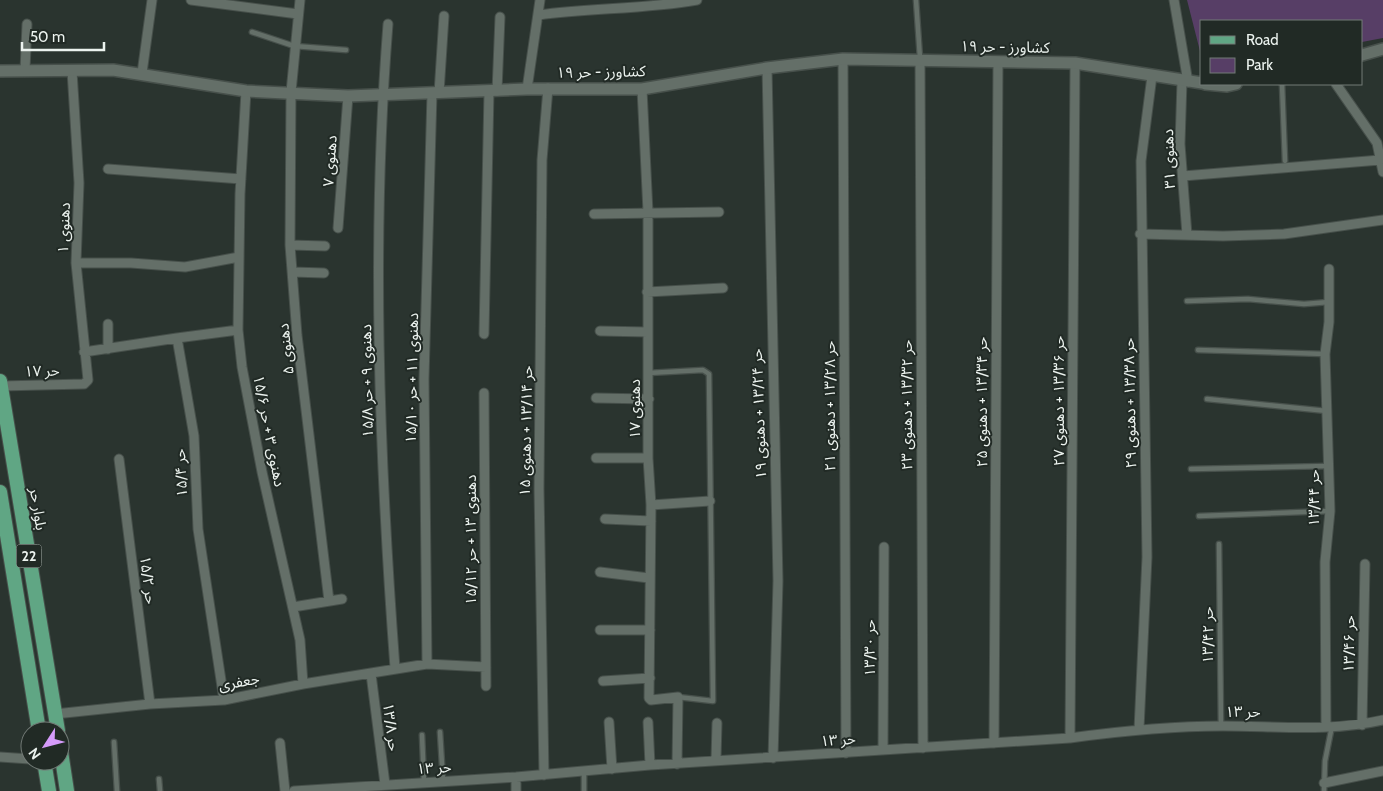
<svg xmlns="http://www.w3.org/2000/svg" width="1383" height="791" font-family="Cabin,'Noto Sans Arabic',sans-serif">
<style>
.green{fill:#573e66}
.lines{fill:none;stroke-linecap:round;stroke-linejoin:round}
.service-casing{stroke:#47504b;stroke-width:7}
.minor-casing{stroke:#47504b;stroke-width:11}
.tertiary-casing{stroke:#47504b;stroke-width:14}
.primary-casing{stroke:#47504b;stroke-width:16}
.service{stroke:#646f68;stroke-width:4.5}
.minor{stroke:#646f68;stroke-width:9}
.tertiary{stroke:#646f68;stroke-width:11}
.primary{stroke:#60a684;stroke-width:14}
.labels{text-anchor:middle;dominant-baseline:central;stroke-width:4;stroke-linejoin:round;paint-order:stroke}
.shield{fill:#212a25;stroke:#afb7b2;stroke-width:1}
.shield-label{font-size:14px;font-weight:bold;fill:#ecf3ef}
.street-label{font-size:15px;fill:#ecf3ef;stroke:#212a25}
</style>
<rect width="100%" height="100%" fill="#2a342f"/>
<path class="green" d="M1187 0H1383V38L1362 42V21H1202V59Z"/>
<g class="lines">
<g class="service-casing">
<path id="service" d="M916 0 920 58
M252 32 294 46 346 50
M1282 84 1285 161
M1187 301 1248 299 1304 304 1329 302
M1198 350 1325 354
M648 373 703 370 709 374 713 701 678 697
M1207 399 1327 411
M1191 469 1328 466
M1199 516 1330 511
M1219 544 1221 726
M440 732 443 781
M422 735 424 782
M114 742 117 791
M159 779 160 791
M584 791V772
M1324 791 1325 761 1332 726"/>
</g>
<g class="minor-casing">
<path id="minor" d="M191 0 298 14
M300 0 291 92 290 245 297 335 329 601
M1174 0 1188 82
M539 15C592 8 646 9 697 0
M388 24C371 238 379 454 395 668
M843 59 846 753
M920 61 923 748
M767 68 778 581 773 758
M25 70 27 24
M142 73 152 0
M1182 81 1180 144 1187 235
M1336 84 1377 143 1383 172
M527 89 540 0
M642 89 648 212V458L651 505 649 698 651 700 678 697 677 764
M246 91 240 194 238 330 242 367 262 472 300 640 303 684
M497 91 500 17
M439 93 444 16
M108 169 241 179
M1183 176 1380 160
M594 214 719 212
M338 228 348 96
M1140 234 1223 236 1284 234 1383 220
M290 245 325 246
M76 263H131L185 267 239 257
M293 272 324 273
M647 292 723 288
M600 331 648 332
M484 334 489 91
M177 338 238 330
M108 349V324
M84 352 177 338 194 436 198 529 224 700
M1 386 84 384 88 380 76 263 79 183 72 71
M484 393 486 686
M596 398 649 399
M596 458H648
M119 459 150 704
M651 505 710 501
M605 519 651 521
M600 572 649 578
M293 607 342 599
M600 630H650
M427 664 424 379 432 93
M371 674 385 784
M603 681 650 678
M55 714 150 704 224 700 303 684 427 664 486 667
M609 722 612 769
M648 722 650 765
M1362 725 1365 564
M1326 727 1325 562 1330 511 1325 354 1329 322V269
M1139 729 1147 557 1141 161 1152 76
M1070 738 1075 63
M280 743 285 791
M994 743 998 62
M883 750 884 547
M0 757 30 759
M716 760 717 723
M544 775 539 489 542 160 548 88
M1324 783 1383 771
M294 791 516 777 650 765 1070 738C1121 731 1171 726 1223 726 1276 726 1331 732 1383 720
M516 791V777"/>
</g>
<g class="tertiary-casing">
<path id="tertiary" d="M1362 55 1383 49
M0 71 113 70 246 91 348 96 527 89H642L767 68 843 59 1075 63 1202 83
M1205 84 1227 86 1236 84"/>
</g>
<g class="primary-casing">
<path id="primary" d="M0 381 58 731
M0 492 39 731
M60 745 67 791
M44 761 49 791"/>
</g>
<use href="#service" class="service"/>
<use href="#minor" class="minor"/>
<use href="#tertiary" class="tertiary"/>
<use href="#primary" class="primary"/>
</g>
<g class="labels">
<rect class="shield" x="16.5" y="544.5" width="25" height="23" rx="4"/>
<g class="shield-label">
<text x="29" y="556">22</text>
</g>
<g class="street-label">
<text transform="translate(1005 47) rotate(1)">کشاورز - حر ۱۹</text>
<text transform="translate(601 72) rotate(-1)">کشاورز - حر ۱۹</text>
<text transform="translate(1169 159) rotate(-92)">دهنوی ۳۱</text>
<text transform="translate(330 161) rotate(-86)">دهنوی ۷</text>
<text transform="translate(64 228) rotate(-88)">دهنوی ۱</text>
<text transform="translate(286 349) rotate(-96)">دهنوی ۵</text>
<text transform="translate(42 371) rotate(-2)">حر ۱۷</text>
<text transform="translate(412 378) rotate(-89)">دهنوی ۱۱ + حر ۱۵/۱۰</text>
<text transform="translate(367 381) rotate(-91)">دهنوی ۹ + حر ۱۵/۸</text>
<text transform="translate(1059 401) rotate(-90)">حر ۱۳/۳۶ + دهنوی ۲۷</text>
<text transform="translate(982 402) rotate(-90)">حر ۱۳/۳۴ + دهنوی ۲۵</text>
<text transform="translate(1130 403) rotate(-91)">حر ۱۳/۳۸ + دهنوی ۲۹</text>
<text transform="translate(907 405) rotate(-90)">حر ۱۳/۳۲ + دهنوی ۲۳</text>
<text transform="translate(830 406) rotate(-90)">حر ۱۳/۲۸ + دهنوی ۲۱</text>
<text transform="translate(635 409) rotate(-90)">دهنوی ۱۷</text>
<text transform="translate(759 414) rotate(-92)">حر ۱۳/۲۴ + دهنوی ۱۹</text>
<text transform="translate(269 431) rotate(79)">دهنوی ۳ + حر ۱۵/۶</text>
<text transform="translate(526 431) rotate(-89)">حر ۱۳/۱۴ + دهنوی ۱۵</text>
<text transform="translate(181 473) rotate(-93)">حر ۱۵/۴</text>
<text transform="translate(1314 498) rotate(-90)">حر ۱۳/۴۴</text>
<text transform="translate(38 509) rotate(81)">بلوار حر</text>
<text transform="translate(471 540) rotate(-90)">دهنوی ۱۳ + حر ۱۵/۱۲</text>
<text transform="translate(148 580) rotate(83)">حر ۱۵/۲</text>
<text transform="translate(1208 635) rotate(-90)">حر ۱۳/۴۲</text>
<text transform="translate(1349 644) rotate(-89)">حر ۱۳/۴۶</text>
<text transform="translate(870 648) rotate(-90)">حر ۱۳/۳۰</text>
<text transform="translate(239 682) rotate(-10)">جعفری</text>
<text x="1243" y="712">حر ۱۳</text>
<text transform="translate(391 727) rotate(83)">حر ۱۳/۸</text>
<text transform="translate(838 740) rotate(-4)">حر ۱۳</text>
<text transform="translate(434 768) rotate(-3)">حر ۱۳</text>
</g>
</g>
<rect x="1200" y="20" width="162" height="65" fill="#212a25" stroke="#727a76"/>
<rect x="1210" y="36" width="25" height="8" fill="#60a684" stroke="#727a76"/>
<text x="1246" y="45" font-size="15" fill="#ecf3ef">Road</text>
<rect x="1210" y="58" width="25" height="15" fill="#573e66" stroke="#727a76"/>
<text x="1246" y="70" font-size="15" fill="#ecf3ef">Park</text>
<g transform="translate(45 746) rotate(234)"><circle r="24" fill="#212a25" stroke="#727a76"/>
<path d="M0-4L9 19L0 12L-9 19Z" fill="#d59bfa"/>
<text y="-8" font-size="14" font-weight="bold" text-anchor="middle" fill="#ecf3ef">N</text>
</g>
<path d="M22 42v8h82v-8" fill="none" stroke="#ecf3ef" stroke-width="2.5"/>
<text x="30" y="42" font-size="15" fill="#ecf3ef" stroke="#212a25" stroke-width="4" paint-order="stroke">50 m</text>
</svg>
